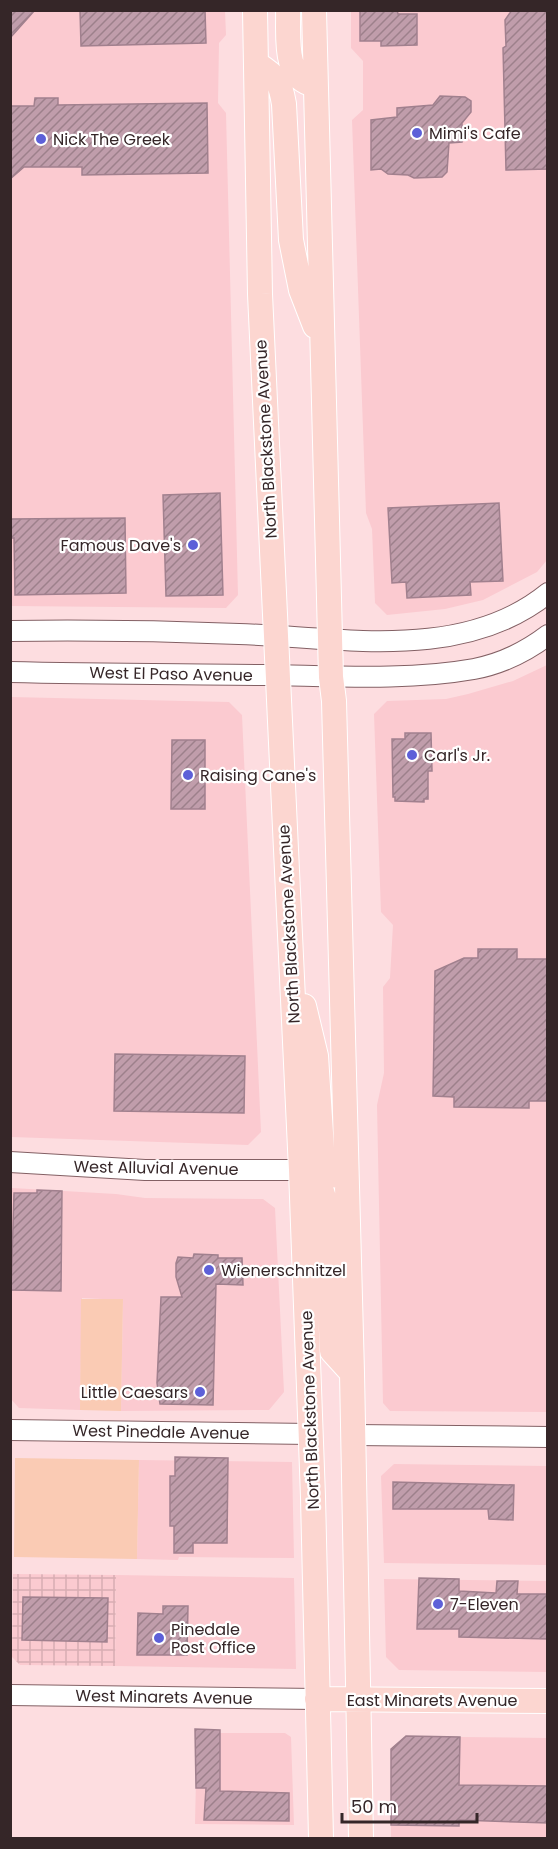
<svg xmlns="http://www.w3.org/2000/svg" width="558" height="1849" font-family="Poppins,sans-serif">
<style>
.built{fill:#fbcad0}
.industrial{fill:url(#industrial-grid)}
.grass{fill:#facbb4}
.building{fill:url(#building-hatch);stroke:#a1808e;stroke-width:1.5}
.lines{fill:none;stroke-linecap:round;stroke-linejoin:round}
.minor-casing{stroke:#836064;stroke-width:22}
.major-casing{stroke:#fff;stroke-width:26}
.minor{stroke:#fff;stroke-width:20}
.major{stroke:#fcd6d0;stroke-width:24}
.poi-dot{fill:#5d60d8;stroke:#fff;stroke-width:2}
.labels{text-anchor:middle;dominant-baseline:central;stroke-width:4.5;stroke-linejoin:round;paint-order:stroke}
.poi-label{font-size:16px;fill:#352628;stroke:#fff;text-anchor:start}
.street-label{font-size:16px;fill:#352628;stroke:#fff}
</style>
<defs>
<pattern id="industrial-grid" width="8" height="8" patternUnits="userSpaceOnUse" patternTransform="scale(1.5)"><rect width="8" height="8" fill="#fbcad0"/><path d="M0 4h8M4 0v8" fill="none" stroke="#d8adb3"/></pattern>
<pattern id="building-hatch" width="6" height="6" patternUnits="userSpaceOnUse" patternTransform="scale(1.5)"><rect width="6" height="6" fill="#c09dab"/><path d="M-1 1l2-2M0 6l6-6M5 7l2-2" fill="none" stroke="#9d808b"/></pattern>
</defs>
<rect width="100%" height="100%" fill="#fddde0"/>
<path class="built" d="M11 11H225L226 35 219 43 218 103 226 113 238 595 226 608 11 606Z
M351 11H547V560L537 572 483 600 445 609 387 615 375 603 372 529 366 513 352 120 363 110V61L351 48Z
M547 665V1412L390 1411 383 1403 377 1105 384 1073 383 987 390 978 393 925 381 912 374 714 387 701 446 699 468 694 513 681Z
M11 697 229 702 242 715 261 1132 248 1145 11 1137Z
M12 1188 116 1194 145 1198 263 1199 275 1208 284 1392 269 1410 121 1411 123 1300 82 1298 80 1410 19 1408 10 1398Z
M139 1460 292 1462 294 1558 179 1557 178 1560 137 1559Z
M394 1464 547 1466V1565L384 1563 381 1476Z
M116 1575 294 1578 296 1669 115 1666Z
M384 1579 547 1581V1672L399 1670 386 1657Z
M197 1733H285L291 1737 294 1825 195 1824Z
M460 1737 547 1738V1838H391V1825H459Z"/>
<path class="industrial" d="M13 1574 116 1575 115 1666 20 1665 12 1657Z"/>
<path class="grass" d="M81 1299H123L121 1411 80 1410Z
M15 1458 139 1460 137 1559 14 1557Z"/>
<path class="building" d="M10 10H35L10 38Z
M80 10H205L206 43 81 46Z
M360 10H397L398 14H417V45L381 46V41H360Z
M512 10H548V169L506 170 503 48 506 46 505 20Z
M440 96 465 97 471 101V112L462 123V142L449 143 447 172 442 177 414 178 408 175 388 174 381 169 371 170V120L397 117V108L433 105Z
M35 98H58V105L207 103 208 173 82 175V167H24L10 179V106H34Z
M220 493 223 595 166 596 163 495Z
M499 503 503 581 470 582 471 595 407 598 406 582 392 583 388 508Z
M125 518 126 593 15 595 14 538H10V519Z
M405 733H431L432 771H428V799H424V802L395 801V797H393L392 739H405Z
M172 740H205V809H171Z
M478 949H517V959H548V1101H529V1108L454 1107V1097L433 1096 435 971 464 958H478Z
M115 1054 245 1056 244 1113 114 1111Z
M37 1190 62 1191 61 1291 11 1290 14 1193H37Z
M194 1254 218 1255V1258H242L243 1285 216 1284 213 1405 160 1404 157 1383 161 1297H182L176 1277V1263L178 1257 193 1258Z
M175 1457 228 1458 227 1543H193V1553H174V1526H170V1476H175Z
M393 1482 514 1485 513 1520 489 1519 488 1509H393Z
M419 1578 459 1579V1591L496 1593 497 1581H518L517 1594H548V1639L459 1637V1629H417Z
M23 1597 108 1598 107 1642 22 1640Z
M163 1606H188L187 1655H137L138 1613 163 1614Z
M195 1729 220 1730V1791L289 1793V1821L204 1820 206 1788H196Z
M406 1736 460 1737 459 1785 548 1786V1823L459 1820V1826L391 1825V1749Z"/>
<g class="lines">
<g class="minor-casing">
<path id="minor" d="M10 631C86 630 163 631 239 634 339 637 462 663 548 593
M10 672C95 674 180 674 265 675 334 676 406 681 474 669 500 664 527 651 548 635
M10 1162 145 1170H301
M10 1430 311 1434
M353 1435 548 1437
M10 1695 317 1699"/>
</g>
<g class="major-casing">
<path id="major" d="M255 10 260 294 301 1170 313 1497 321 1838
M288 10C289 35 282 79 315 85
M314 10 331 677 334 701 352 1373 361 1838
M257 64C277 77 280 80 284 104L291 240 301 290 315 326
M304 1006 316 1056 323 1164C329 1175 335 1176 346 1177
M301 1170C317 1178 322 1186 325 1203L332 1351 352 1373
M317 1699 548 1701"/>
</g>
<use href="#minor" class="minor"/>
<use href="#major" class="major"/>
</g>
<g class="poi-dot">
<circle cx="417" cy="133" r="6"/>
<circle cx="41" cy="139" r="6"/>
<circle cx="193" cy="545" r="6"/>
<circle cx="412" cy="755" r="6"/>
<circle cx="188" cy="775" r="6"/>
<circle cx="209" cy="1270" r="6"/>
<circle cx="200" cy="1392" r="6"/>
<circle cx="438" cy="1604" r="6"/>
<circle cx="159" cy="1638" r="6"/>
</g>
<g class="labels">
<g class="poi-label">
<text x="429" y="133">Mimi's Cafe</text>
<text x="53" y="139">Nick The Greek</text>
<text x="181" y="545" text-anchor="end">Famous Dave's</text>
<text x="424" y="755">Carl's Jr.</text>
<text x="200" y="775">Raising Cane's</text>
<text x="221" y="1270">Wienerschnitzel</text>
<text x="188" y="1392" text-anchor="end">Little Caesars</text>
<text x="450" y="1604">7-Eleven</text>
<text x="171" y="1629">Pinedale<tspan x="171" dy="18">Post Office</tspan></text>
</g>
<g class="street-label">
<text transform="translate(266 439) rotate(-93)">North Blackstone Avenue</text>
<text transform="translate(171 674) rotate(1)">West El Paso Avenue</text>
<text transform="translate(289 924) rotate(-93)">North Blackstone Avenue</text>
<text transform="translate(156 1168) rotate(1)">West Alluvial Avenue</text>
<text transform="translate(310 1410) rotate(-92)">North Blackstone Avenue</text>
<text transform="translate(161 1432) rotate(1)">West Pinedale Avenue</text>
<text transform="translate(164 1697) rotate(1)">West Minarets Avenue</text>
<text x="432" y="1700">East Minarets Avenue</text>
</g>
</g>
<rect width="558" height="1849" fill="none" stroke="#352628" stroke-width="24"/>
<path d="M342 1813v9h135v-9" fill="none" stroke="#352628" stroke-width="3"/>
<text x="351" y="1813" font-size="18" fill="#352628" stroke="#ffffff" stroke-width="4.5" paint-order="stroke">50 m</text>
</svg>
